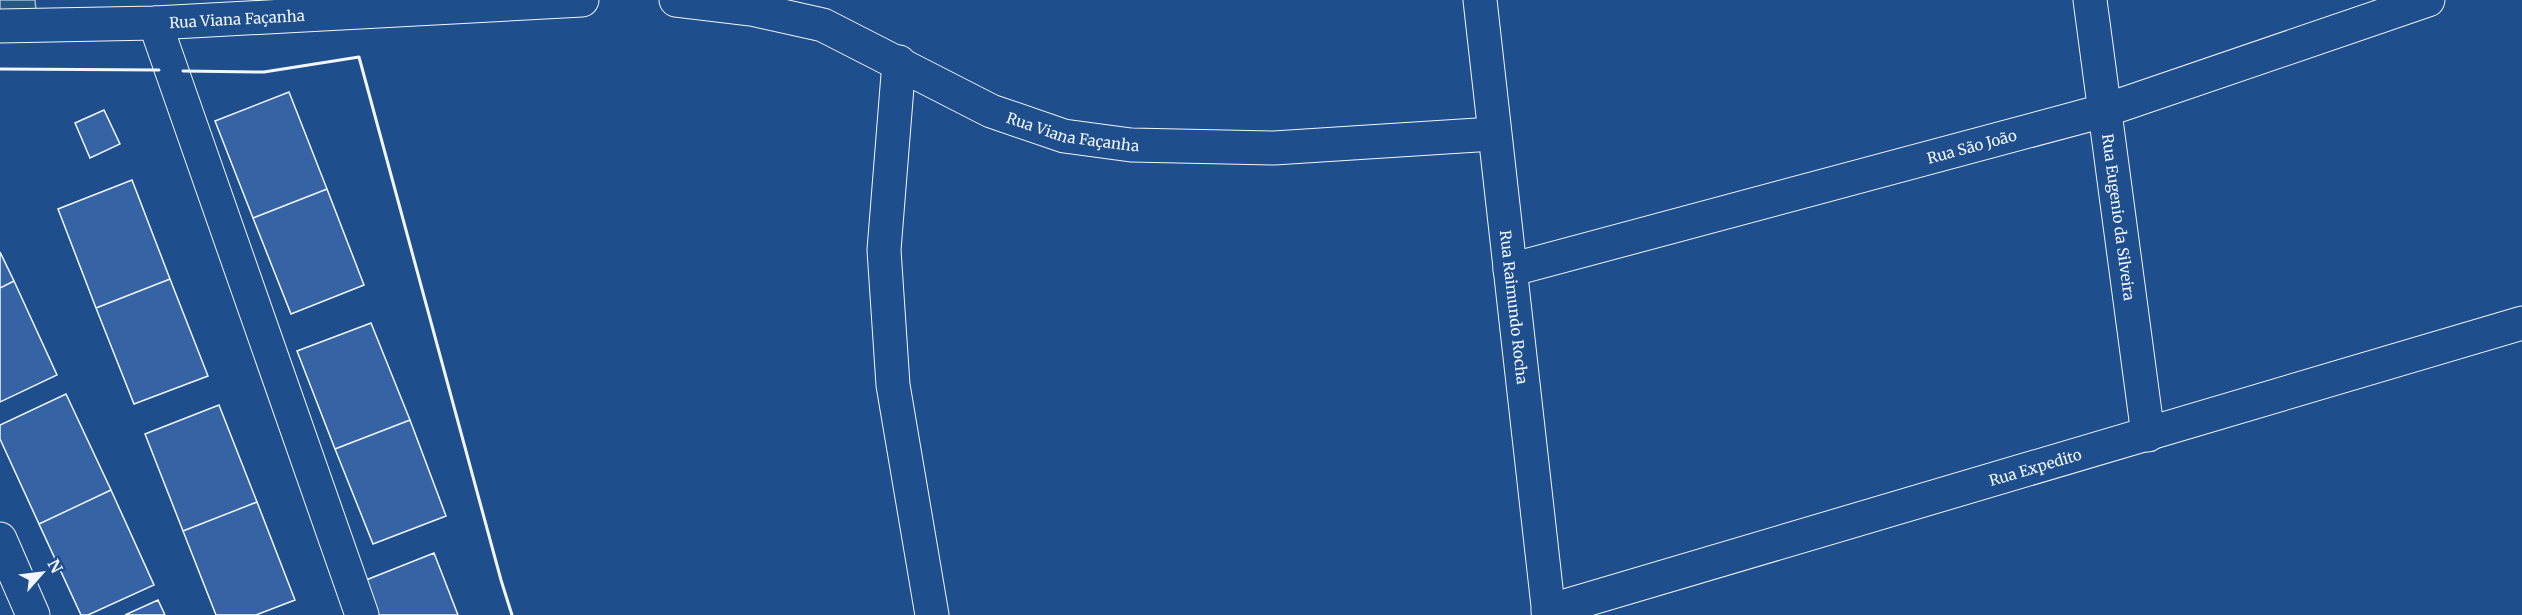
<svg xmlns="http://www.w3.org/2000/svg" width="2522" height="615" font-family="Merriweather,serif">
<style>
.green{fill:#245a82;stroke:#a8bbd7;stroke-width:1.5}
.building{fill:#3563a3;stroke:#f2f6ff;stroke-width:1.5}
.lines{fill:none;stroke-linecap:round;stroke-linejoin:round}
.minor-casing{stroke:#f2f6ff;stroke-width:35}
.minor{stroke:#1f4e8c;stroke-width:33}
.wall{stroke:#f2f6ff;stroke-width:3}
.labels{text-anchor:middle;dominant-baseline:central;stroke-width:4.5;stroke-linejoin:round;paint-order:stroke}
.street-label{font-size:15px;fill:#f2f6ff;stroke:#1f4e8c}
</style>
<rect width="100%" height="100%" fill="#1f4e8c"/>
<path class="green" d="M0 0H35L36 11H0Z"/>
<path class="building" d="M289 92 327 189 253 218 215 121Z
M104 110 120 144 90 158 75 123Z
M132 180 170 279 96 308 58 209Z
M327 189 364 285 291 314 253 218Z
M0 252 14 281 0 288Z
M170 279 208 376 134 404 96 308Z
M14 281 57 375 0 402V288Z
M371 323 410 420 335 449 297 351Z
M66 394 111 490 39 524 0 439V425Z
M219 405 257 502 183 531 145 434Z
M410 420 446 516 373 544 335 449Z
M111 490 154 585 88 615H81L39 524Z
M257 502 295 600 256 615H216L183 531Z
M434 553 458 615H373L361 582Z
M158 600 165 615H125Z"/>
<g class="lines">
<g class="minor-casing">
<g id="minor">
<path id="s1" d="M676 0 751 9 823 25 991 111 1064 136 1131 145 1274 148 1493 134"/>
<path id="s2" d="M1480 0 1549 615"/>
<path id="s3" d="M2090 0 2148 435"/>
<path d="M155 23 362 615"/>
<path id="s4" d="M0 26 155 23 582 0"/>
<path d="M899 62 884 250 893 385 932 615"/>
<path id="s5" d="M1510 270 2103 111 2428 0"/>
<path d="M0 539 33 615"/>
<path id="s6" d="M1548 611 2522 323"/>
</g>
</g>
<use href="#minor" class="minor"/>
<path class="wall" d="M0 69 159 70
M183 71 264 72 359 57 501 580 512 615"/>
</g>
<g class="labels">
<g class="street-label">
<text stroke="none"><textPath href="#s4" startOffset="237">Rua Viana Façanha</textPath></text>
<text stroke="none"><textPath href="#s1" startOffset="423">Rua Viana Façanha</textPath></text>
<text stroke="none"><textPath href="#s5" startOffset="478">Rua São João</textPath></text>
<text stroke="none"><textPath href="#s3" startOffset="219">Rua Eugenio da Silveira</textPath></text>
<text stroke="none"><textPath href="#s2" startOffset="309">Rua Raimundo Rocha</textPath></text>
<text stroke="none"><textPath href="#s6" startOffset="508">Rua Expedito</textPath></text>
</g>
</g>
<g transform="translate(42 573) rotate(62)" stroke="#1f4e8c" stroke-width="4.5" paint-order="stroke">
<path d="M0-4.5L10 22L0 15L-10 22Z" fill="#f2f6ff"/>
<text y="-9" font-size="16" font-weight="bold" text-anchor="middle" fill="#f2f6ff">N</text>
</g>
</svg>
